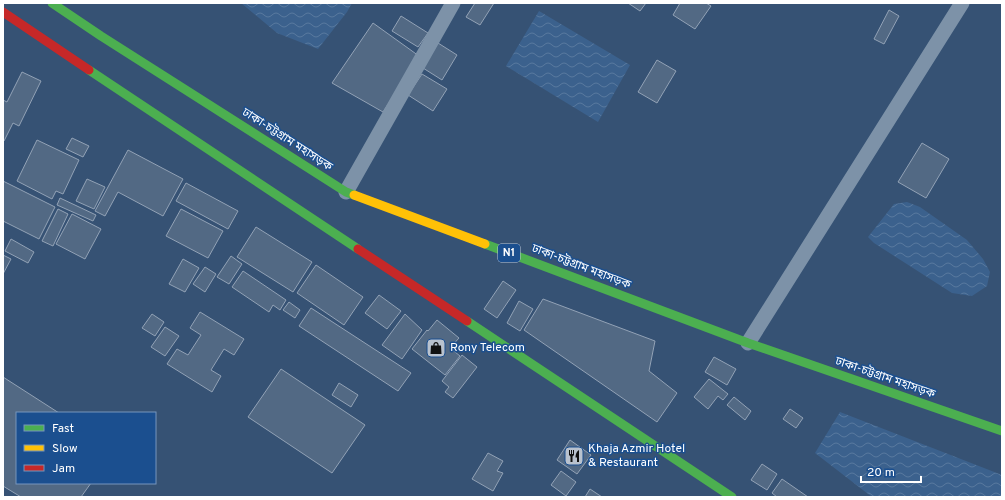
<svg xmlns="http://www.w3.org/2000/svg" width="1005" height="500" font-family="Overpass,'Noto Sans Bengali',sans-serif">
<style>
.water{fill:url(#water-waves)}
.building{fill:#526984;stroke:#92a2b6}
.lines{fill:none;stroke-linecap:round;stroke-linejoin:round}
.street{stroke:#7d92a8;stroke-width:15}
.fast{stroke:#4caf50;stroke-width:9}
.slow{stroke:#ffc107;stroke-width:9}
.jam{stroke:#c62828;stroke-width:9}
.labels{text-anchor:middle;dominant-baseline:central;stroke-width:3;stroke-linejoin:round;paint-order:stroke}
.shield{fill:#1b4f8f;stroke:#bbcadd;stroke-width:1}
.shield-label{font-size:11px;font-weight:bold;fill:#fff}
.street-label{font-size:12px;fill:#fff;stroke:#1b4f8f}
.poi-label{font-size:12px;fill:#fff;stroke:#1b4f8f;text-anchor:start}
</style>
<defs>
<pattern id="water-waves" width="16" height="10" patternUnits="userSpaceOnUse"><rect width="16" height="10" fill="#3b618d"/><path d="M0 5q4-4 8 0t8 0" fill="none" stroke="#58799e"/></pattern>
</defs>
<rect width="100%" height="100%" fill="#365274"/>
<path class="water" d="M241 3H352L347 12 318 49 277 33Z
M539 11 630 65 598 122 506 66Z
M907 202 920 207 967 240 983 259 990 272 987 286 972 296 952 293 874 243 868 237 894 204Z
M840 412 1002 475V497H872L815 453Z"/>
<path class="building" d="M475 3H494L480 25 466 17Z
M628 3H646L640 11Z
M680 3H706L711 6 695 29 673 15Z
M889 10 899 16 884 44 874 39Z
M401 16 428 33 418 47 392 31Z
M373 23 419 56 383 112 332 83Z
M438 43 457 55 442 80 423 68Z
M657 60 676 71 657 103 638 92Z
M22 72 41 81 19 126 13 123 4 141 3 140V100L7 102Z
M422 74 447 89 433 111 408 95Z
M72 138 89 146 83 157 66 149Z
M37 140 79 160 63 194 56 191 52 199 17 181Z
M922 143 949 159 926 198 898 182Z
M128 150 183 179 163 216 118 192 105 216 95 211Z
M87 179 105 187 94 209 76 201Z
M3 181 55 207 39 239 3 221Z
M186 183 238 211 228 229 176 201Z
M60 198 96 215 93 221 57 205Z
M58 209 68 214 53 246 42 241Z
M181 209 223 231 208 258 166 236Z
M72 214 101 229 85 259 56 244Z
M256 227 312 262 293 292 237 257Z
M11 239 34 252 28 263 5 251Z
M3 255 11 259 3 274Z
M231 256 242 264 229 284 217 277Z
M183 259 199 268 185 292 169 284Z
M316 265 363 297 344 325 297 293Z
M205 267 216 274 205 292 193 284Z
M243 271 286 300 280 310 273 305 269 312 232 287Z
M503 281 516 290 497 318 484 309Z
M379 295 401 311 387 329 365 313Z
M543 299 655 341 649 371 677 393 657 422 524 330Z
M519 301 533 309 520 331 507 323Z
M289 302 300 310 295 318 283 310Z
M311 308 411 373 398 391 299 326Z
M200 312 244 339 234 355 224 349 211 370 221 376 212 392 167 364 177 349 188 355 201 335 190 328Z
M152 314 164 322 155 336 142 328Z
M405 314 422 330 402 359 382 345Z
M437 320 459 338 450 348 460 356 445 375 412 349 427 330 428 331Z
M165 327 179 336 165 356 151 347Z
M462 355 477 367 453 398 445 392 449 387 442 381Z
M714 357 736 369 727 385 705 372Z
M281 369 365 425 332 473 248 417Z
M3 377 59 413H17V483H91L81 497H21L3 486Z
M709 379 728 394 723 400 718 396 708 409 694 397Z
M339 383 358 395 351 407 332 395Z
M734 397 751 411 745 420 727 405Z
M790 409 803 418 796 428 783 419Z
M570 440 591 455 577 474 557 460Z
M488 453 503 461 497 471 503 473 493 491 472 479Z
M762 464 777 474 767 490 751 480Z
M561 471 576 482 566 496 551 485Z
M782 479 808 497H777L772 493Z
M590 489 602 497H585Z"/>
<g class="lines">
<path class="street" d="M346 192 453 3
M748 343 962 3"/>
<path class="fast" d="M52 3 101 36 346 192 354 195
M89 70 358 249
M485 244 748 343 1002 431
M467 321 732 497"/>
<path class="slow" d="M354 195 485 244"/>
<path class="jam" d="M3 12 89 70
M358 249 467 321"/>
</g>
<defs>
<g id="shop-square" transform="scale(1)"><rect x="-9" y="-9" width="18" height="18" rx="4" fill="#b9c2ce" stroke="#1b4f8f"/><path d="M-5-2.5h2.3a2.7 3.5 0 0 1 5.4 0H5L5.5 6h-11ZM-1.5-2.5h3a1.5 2.3 0 0 0-3 0Z" fill="#111"/></g>
<g id="restaurant-square" transform="scale(1)"><rect x="-9" y="-9" width="18" height="18" rx="4" fill="#b9c2ce" stroke="#1b4f8f"/><path d="M-5-6h1v4h1v-4h1v4h1v-4h1v5L-1.5 .5V6h-2V.5L-5-1ZM5-6V6H3V1.5H1.5Q1.5-4 5-6Z" fill="#111"/></g>
</defs>
<g fill-rule="evenodd">
<use href="#shop-square" x="436" y="348"/>
<use href="#restaurant-square" x="574" y="456"/>
</g>
<g class="labels">
<rect class="shield" x="498" y="244" width="22" height="18" rx="3"/>
<g class="shield-label">
<text x="509" y="253">N1</text>
</g>
<g class="street-label">
<text transform="translate(287 140) rotate(33)">ঢাকা-চট্টগ্রাম মহাসড়ক</text>
<text transform="translate(581 267) rotate(21)">ঢাকা-চট্টগ্রাম মহাসড়ক</text>
<text transform="translate(885 378) rotate(19)">ঢাকা-চট্টগ্রাম মহাসড়ক</text>
</g>
<g class="poi-label">
<text x="450" y="348">Rony Telecom</text>
<text x="588" y="449">Khaja Azmir Hotel<tspan x="588" dy="14">&amp; Restaurant</tspan></text>
</g>
</g>
<rect width="1005" height="500" fill="none" stroke="#ffffff" stroke-width="8"/>
<rect x="16" y="412" width="140" height="72" fill="#1b4f8f" stroke="#7695bc"/>
<rect x="24" y="425" width="20" height="6" fill="#4caf50" stroke="#7695bc"/>
<text x="52" y="432" font-size="12" fill="#ffffff">Fast</text>
<rect x="24" y="445" width="20" height="6" fill="#ffc107" stroke="#7695bc"/>
<text x="52" y="452" font-size="12" fill="#ffffff">Slow</text>
<rect x="24" y="465" width="20" height="6" fill="#c62828" stroke="#7695bc"/>
<text x="52" y="472" font-size="12" fill="#ffffff">Jam</text>
<path d="M861 476v6h60v-6" fill="none" stroke="#ffffff" stroke-width="2"/>
<text x="867" y="476" font-size="12" fill="#ffffff" stroke="#1b4f8f" stroke-width="3" paint-order="stroke">20 m</text>
</svg>
